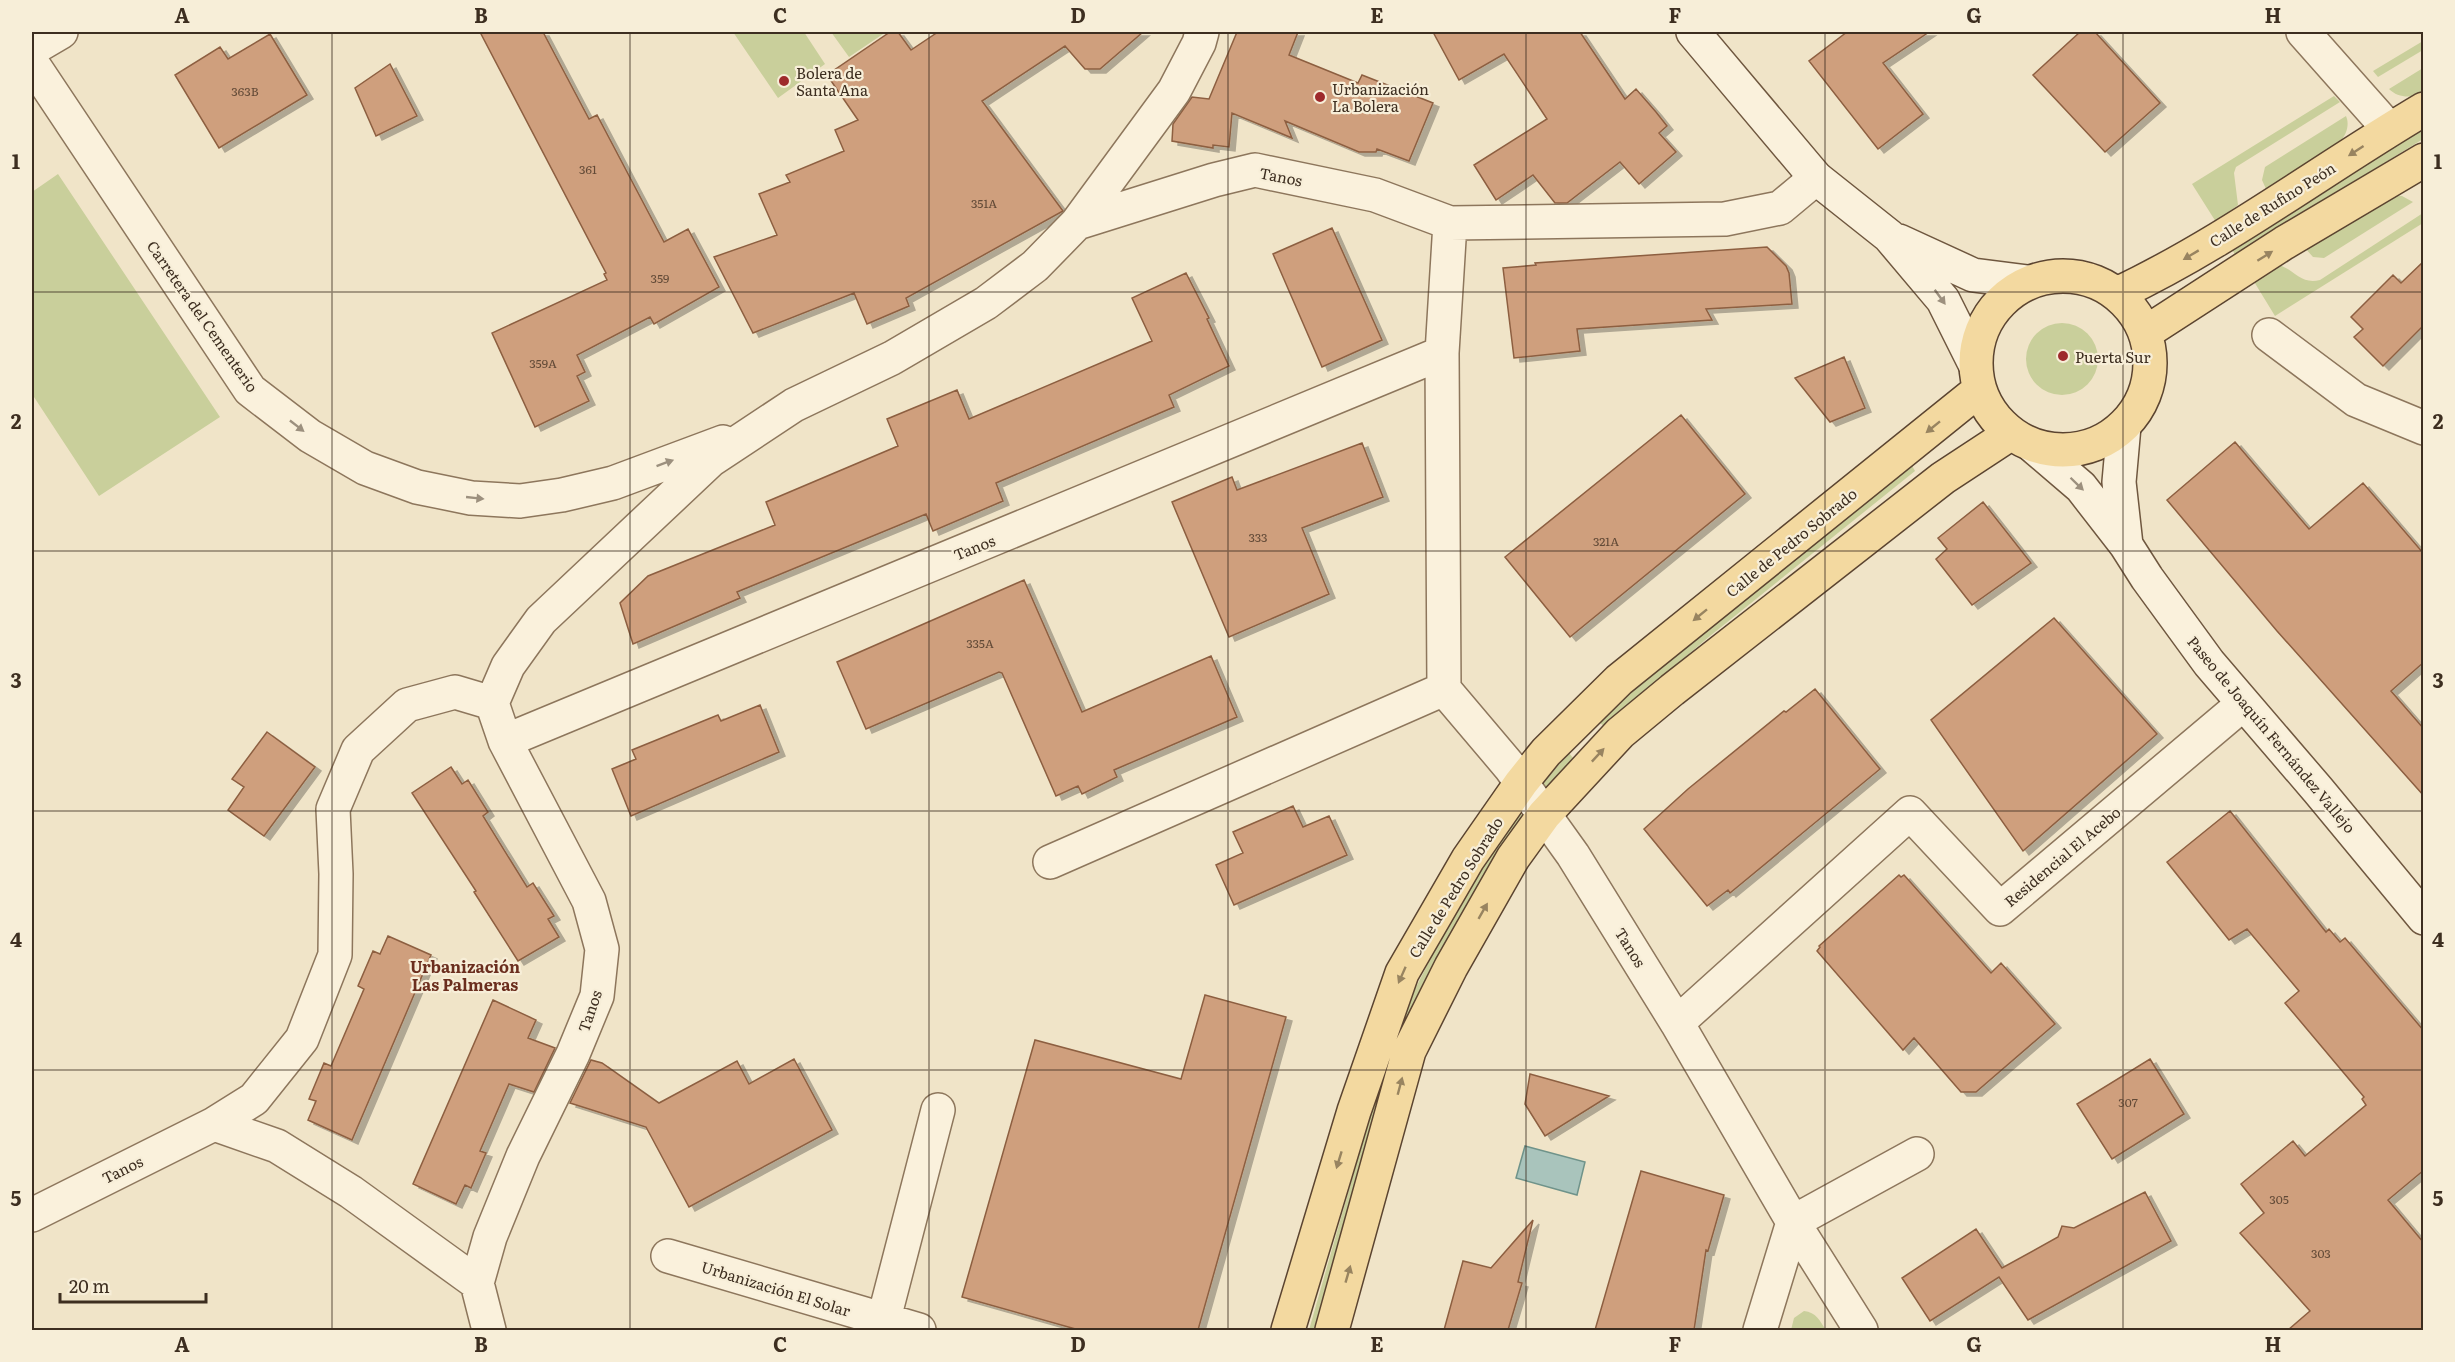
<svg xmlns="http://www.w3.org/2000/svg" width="2455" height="1362" font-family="Literata,serif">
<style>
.green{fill:#c9cf9b}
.water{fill:#a9c4bc;stroke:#6f938a;stroke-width:1.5}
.building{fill:#cf9f7d;stroke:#8d5f41;stroke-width:1.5;filter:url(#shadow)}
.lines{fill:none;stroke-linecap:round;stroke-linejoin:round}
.street-casing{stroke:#8d765c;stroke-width:36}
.secondary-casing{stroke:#6f573f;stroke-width:36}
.primary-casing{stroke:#5b4430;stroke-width:36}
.street{stroke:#faf1dc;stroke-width:33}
.secondary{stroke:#faf1dc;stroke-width:33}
.primary{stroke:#f3d9a0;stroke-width:33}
.oneway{fill:#988460}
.oneway2{fill:#9c907e}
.grid{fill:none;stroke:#3d2e20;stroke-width:1.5;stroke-opacity:0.55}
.poi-dot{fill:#9e2a2b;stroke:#f7eed8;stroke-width:2}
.labels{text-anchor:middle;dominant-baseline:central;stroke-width:4.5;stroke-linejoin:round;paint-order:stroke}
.number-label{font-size:12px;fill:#624a37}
.poi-label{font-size:15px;fill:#3d2e20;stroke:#f7eed8;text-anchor:start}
.street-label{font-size:15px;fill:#3d2e20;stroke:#f7eed8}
.neighbourhood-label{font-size:16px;font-weight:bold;fill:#6b2e1e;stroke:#f7eed8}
.neatline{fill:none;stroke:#3d2e20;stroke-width:2}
.grid-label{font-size:20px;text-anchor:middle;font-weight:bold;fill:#3d2e20}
</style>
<defs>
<filter id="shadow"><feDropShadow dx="6" dy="4" stdDeviation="0" flood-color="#0004"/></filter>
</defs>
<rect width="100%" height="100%" fill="#f0e4c8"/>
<path class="green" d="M733 32H804L825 64 778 98Z
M831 32H886L849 57Z
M2423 41V50L2378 77 2373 71Z
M2423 68V92C2413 99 2398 98 2389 89Z
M2334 96 2340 102 2236 167 2234 173 2238 205 2216 222 2192 184Z
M2346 116C2350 125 2346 135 2340 142 2327 157 2284 178 2266 189L2262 180 2265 167Z
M2423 127V139L2235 255 2231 247Z
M58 174 220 417 99 496 32 394V192Z
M2390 195 2402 196 2413 202 2324 258 2313 257 2304 247Z
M2423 213V223L2275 316 2253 280 2279 265C2295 270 2301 285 2320 280Z
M2026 359a36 36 0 1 1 72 0a36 36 0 1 1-72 0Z
M1911 464 1915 471 1710 636 1604 726 1597 721 1641 682Z
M1569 753 1573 758 1529 810 1497 853 1449 935 1419 998 1317 1330H1309L1380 1081 1412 995 1467 887 1524 805Z
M1804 1311C1816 1312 1820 1321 1826 1330H1791L1794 1318Z"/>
<path class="water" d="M1525 1146 1585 1162 1577 1195 1516 1178Z"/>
<path class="building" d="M480 32H543L589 119 597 115 664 242 688 229 719 287 654 324 650 317 577 355 585 372 577 376 589 401 535 427 492 333 607 280 604 274 606 273Z
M890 32H898L911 50 938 32H1143L1100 69H1085L1065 46 982 101 1063 211 906 298 909 306 867 324 854 293 753 333 714 257 777 235 759 194 790 182 786 175 844 151 835 130 858 120 827 75Z
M1237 32H1298L1289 55 1358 83 1362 75 1433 103 1409 161 1377 149 1376 152H1359L1285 121 1292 138 1232 113 1229 147 1213 145V148L1172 141 1173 124 1192 97 1209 99Z
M1433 32H1580L1625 99 1636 89 1656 112 1667 126 1659 133 1676 152 1639 184 1620 162 1567 203H1555L1533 175 1496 200 1474 165 1547 119 1504 54 1459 80Z
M1847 32H1929L1883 63 1923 114 1878 149 1809 61Z
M2080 32H2095L2160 103 2105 152 2033 75Z
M270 34 307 95 219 148 175 75 220 47 228 59Z
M390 64 417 116 376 136 355 88Z
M1332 228 1382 340 1322 367 1273 254Z
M1767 247 1786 266 1789 273 1792 304 1706 309 1712 320 1577 329 1580 351 1514 358 1503 268 1536 265 1535 263Z
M2424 261V325L2383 366 2354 337 2363 329 2351 317 2393 275 2401 283Z
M1186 273 1209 318 1207 319 1229 366 1169 395 1174 407 996 483 1003 501 933 531 926 514 737 592 740 598 633 644 620 603 648 576 775 525 766 502 898 446 887 419 957 390 969 419 1152 341 1132 298Z
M1844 357 1865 408 1830 422 1795 378Z
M1681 415 1745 494 1570 637 1505 557Z
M2235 442 2309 529 2363 483 2424 554V662L2391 691 2424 729V796L2277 631 2167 500Z
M1362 443 1383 497 1302 528 1329 594 1229 637 1172 502 1232 477 1237 490Z
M1983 502 2031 563 1972 605 1936 559 1947 549 1938 538Z
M1024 580 1082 712 1211 656 1237 717 1114 770 1117 777 1082 794 1078 786 1056 796 1002 673 999 672 866 729 837 662Z
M2054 618 2157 734 2023 851 1931 720Z
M1815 689 1880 769 1730 893 1728 890 1707 906 1644 829 1688 789 1784 711 1786 712Z
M760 705 779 752 631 816 612 769 636 759 632 750 718 715 721 721Z
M267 732 315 767 264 836 228 810 244 787 232 779Z
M451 767 462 784 468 780 488 812 483 816 527 887 533 883 554 916 548 919 559 937 518 961 474 892 476 891 412 793Z
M1293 806 1303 827 1329 816 1347 855 1234 905 1216 865 1243 853 1233 832Z
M2230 811 2326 932 2329 929 2340 942 2345 938 2424 1031V1170L2388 1200 2424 1243V1330H2288L2310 1311 2240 1233 2264 1213 2241 1184 2293 1141 2305 1156 2366 1105 2362 1099 2364 1097 2285 1003 2299 991 2247 929 2229 940 2167 862Z
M1899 875 1901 877 1904 875 1991 973 2001 963 2055 1024 1976 1092H1961L1914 1038 1903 1050 1817 951 1820 947 1819 946Z
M388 936 431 955 352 1140 308 1120 316 1101 309 1099 324 1063 331 1066 364 989 358 986 373 951 380 954Z
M1205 995 1286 1017 1198 1330H1079L962 1297 1035 1040 1181 1079Z
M493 1000 536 1020 528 1038 555 1048 534 1092 509 1084 480 1151 486 1153 471 1188 465 1185 456 1204 413 1184Z
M794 1059 832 1130 689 1207 646 1127 570 1103 591 1060 602 1063 659 1103 737 1061 749 1084Z
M2150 1059 2184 1114 2112 1159 2077 1104Z
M1530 1074 1609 1096 1545 1136 1525 1104Z
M1641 1171 1724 1195 1708 1251 1706 1250 1694 1330H1595Z
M2145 1192 2171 1241 2028 1320 1999 1277 1930 1321 1902 1278 1976 1229 2002 1268 2058 1237 2062 1226 2074 1228Z
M1533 1220 1518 1282 1522 1283 1508 1330H1444L1463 1261 1491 1268Z"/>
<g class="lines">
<g class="street-casing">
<path id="street" d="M2303 32 2389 129
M32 49 61 32
M32 63 250 390 310 436 365 468 417 487 471 498 520 501 562 495 613 483 723 442
M1077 223 1214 180 1255 170 1375 195 1450 223 1725 219 1780 208 1816 178
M1450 223 1442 353 1444 689 1510 767 1573 855 1677 1023 1793 1222 1861 1330
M2269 335 2356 400 2424 428
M505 741 1442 353
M1050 862 1444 689
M1677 1023 1910 813 2000 909 2243 704
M214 1124 277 1146 351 1192 477 1283
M32 1215 214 1124 254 1099 302 1039 335 955 336 874 333 809 358 750 407 705 455 692 492 703
M668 1256 919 1330
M489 1330 477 1283 490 1237 523 1156 573 1054 597 996 602 949 589 901 505 741 492 703 508 666 541 620 711 460 794 405 892 358 986 303 1035 266 1077 223 1174 91 1199 43 1202 32
M881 1330 938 1110
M1760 1330 1793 1222 1917 1154"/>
</g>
<g class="secondary-casing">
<path id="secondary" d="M1693 32 1816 178 1889 236 1943 300 1975 364
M1899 241 1973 275 2028 282
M2124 426 2119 482 2126 545
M2033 446 2081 487 2126 545 2147 578 2209 663 2318 790 2424 918"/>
</g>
<g class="primary-casing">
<path id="primary" d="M1976 363a87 87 0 1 1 174 0a87 87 0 1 1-174 0Z
M2117 294C2225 243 2321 170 2424 109
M2145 333 2284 243 2424 160
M1288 1330 1354 1111 1402 973 1468 859 1521 783 1546 752 1619 680 1979 390
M1332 1330 1409 1051 1451 967 1513 858 1544 815 1620 733 1672 690 1943 478 2010 434"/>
</g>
<use href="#street" class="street"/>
<use href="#secondary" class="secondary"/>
<use href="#primary" class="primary"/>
</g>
<defs><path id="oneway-solid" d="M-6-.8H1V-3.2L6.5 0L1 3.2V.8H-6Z" transform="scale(1.5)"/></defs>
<g class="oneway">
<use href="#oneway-solid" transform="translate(2356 151) rotate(147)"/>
<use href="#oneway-solid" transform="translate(2191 255) rotate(149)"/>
<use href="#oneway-solid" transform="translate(2265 256) rotate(-32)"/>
<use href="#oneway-solid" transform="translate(1933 427) rotate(141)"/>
<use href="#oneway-solid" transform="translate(1700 615) rotate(141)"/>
<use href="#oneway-solid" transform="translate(1598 755) rotate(-47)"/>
<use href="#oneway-solid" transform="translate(1483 911) rotate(-60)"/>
<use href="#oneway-solid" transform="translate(1402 975) rotate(114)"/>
<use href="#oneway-solid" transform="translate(1400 1086) rotate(-75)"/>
<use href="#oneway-solid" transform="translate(1339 1160) rotate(107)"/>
<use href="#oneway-solid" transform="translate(1348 1274) rotate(-74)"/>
</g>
<g class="oneway2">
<use href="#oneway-solid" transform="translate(1940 297) rotate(54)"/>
<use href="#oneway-solid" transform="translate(297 426) rotate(38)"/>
<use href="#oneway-solid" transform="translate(665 463) rotate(-20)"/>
<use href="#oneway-solid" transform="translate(2077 484) rotate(44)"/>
<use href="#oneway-solid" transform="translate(475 498) rotate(6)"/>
</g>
<path class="grid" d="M332 32V1330M630 32V1330M929 32V1330M1228 32V1330M1526 32V1330M1825 32V1330M2123 32V1330M32 292H2424M32 551H2424M32 811H2424M32 1070H2424"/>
<g class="poi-dot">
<circle cx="784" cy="81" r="6"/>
<circle cx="1320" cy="97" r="6"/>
<circle cx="2063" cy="356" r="6"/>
</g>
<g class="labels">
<g class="number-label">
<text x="245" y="91">363B</text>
<text x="588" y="169">361</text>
<text x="984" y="203">351A</text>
<text x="660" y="278">359</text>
<text x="543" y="363">359A</text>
<text x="1258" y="537">333</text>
<text x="1606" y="541">321A</text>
<text x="980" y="643">335A</text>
<text x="2128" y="1102">307</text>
<text x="2279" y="1199">305</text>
<text x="2321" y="1253">303</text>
</g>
<g class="poi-label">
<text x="796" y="72">Bolera de<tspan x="796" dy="17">Santa Ana</tspan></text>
<text x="1332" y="88">Urbanización<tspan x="1332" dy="17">La Bolera</tspan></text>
<text x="2075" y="356">Puerta Sur</text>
</g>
<g class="street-label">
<text transform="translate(1281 176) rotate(11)">Tanos</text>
<text transform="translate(2272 204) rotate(-32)">Calle de Rufino Peón</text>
<text transform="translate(203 316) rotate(55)">Carretera del Cementerio</text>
<text transform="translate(1791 542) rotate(-39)">Calle de Pedro Sobrado</text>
<text transform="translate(974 547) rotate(-22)">Tanos</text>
<text transform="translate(2272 734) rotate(50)">Paseo de Joaquín Fernández Vallejo</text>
<text transform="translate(2062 856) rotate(-40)">Residencial El Acebo</text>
<text transform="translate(1455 887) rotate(-58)">Calle de Pedro Sobrado</text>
<text transform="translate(1631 947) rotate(58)">Tanos</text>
<text transform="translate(589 1011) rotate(-71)">Tanos</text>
<text transform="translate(122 1169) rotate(-26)">Tanos</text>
<text transform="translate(776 1288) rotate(17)">Urbanización El Solar</text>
</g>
<g class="neighbourhood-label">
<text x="465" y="966">Urbanización<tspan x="465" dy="18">Las Palmeras</tspan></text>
</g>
</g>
<rect width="2455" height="1362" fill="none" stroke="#f7eed8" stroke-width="66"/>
<path d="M60 1293v9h146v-9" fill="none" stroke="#3d2e20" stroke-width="3"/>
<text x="69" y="1293" font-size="18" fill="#3d2e20" stroke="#f7eed8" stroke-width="4.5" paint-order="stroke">20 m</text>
<rect x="33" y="33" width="2389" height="1296" class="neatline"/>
<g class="grid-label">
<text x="182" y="23">A</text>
<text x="481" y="23">B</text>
<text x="780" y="23">C</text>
<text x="1078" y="23">D</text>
<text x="1377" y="23">E</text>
<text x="1675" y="23">F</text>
<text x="1974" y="23">G</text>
<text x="2273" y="23">H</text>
<text x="16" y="169">1</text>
<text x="2438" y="169">1</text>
<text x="16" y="429">2</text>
<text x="2438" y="429">2</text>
<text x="16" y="688">3</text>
<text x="2438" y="688">3</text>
<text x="16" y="947">4</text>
<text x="2438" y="947">4</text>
<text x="16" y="1206">5</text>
<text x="2438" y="1206">5</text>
<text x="182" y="1352">A</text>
<text x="481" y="1352">B</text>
<text x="780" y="1352">C</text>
<text x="1078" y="1352">D</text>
<text x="1377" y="1352">E</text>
<text x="1675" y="1352">F</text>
<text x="1974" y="1352">G</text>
<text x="2273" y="1352">H</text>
</g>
</svg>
